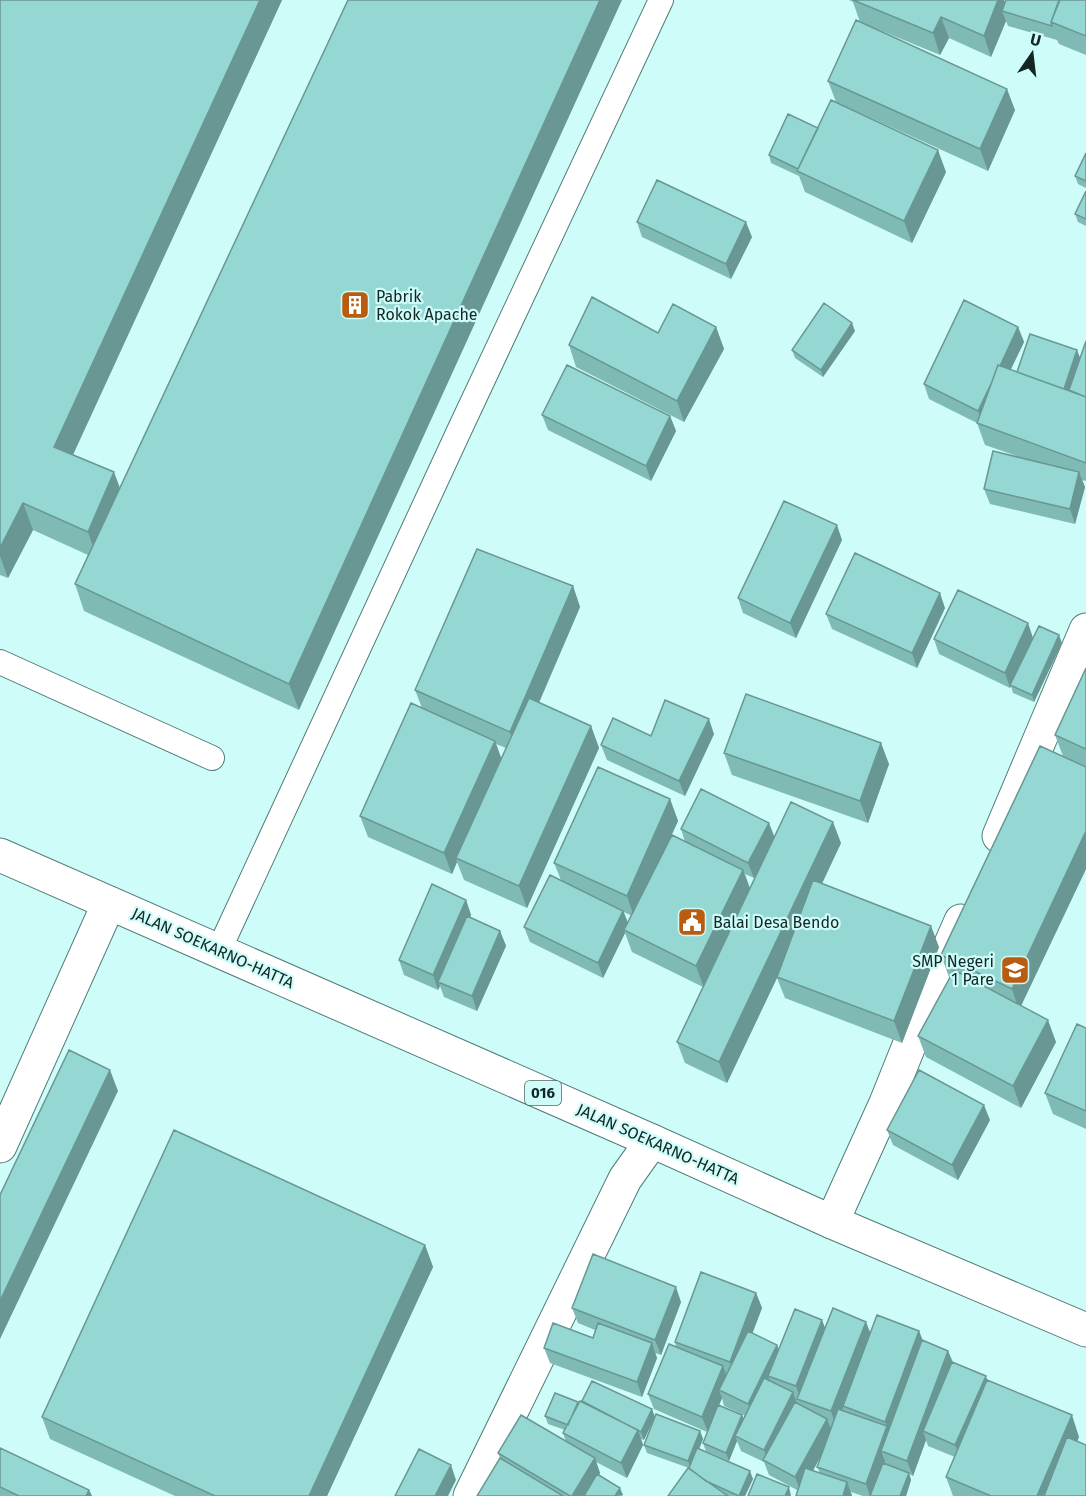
<svg xmlns="http://www.w3.org/2000/svg" width="1086" height="1496" font-family="'Fira Sans',sans-serif">
<style>
.lines{fill:none;stroke-linecap:round;stroke-linejoin:round}
.lane-casing{stroke:#507c79;stroke-width:26}
.street-casing{stroke:#507c79;stroke-width:35}
.primary-casing{stroke:#507c79;stroke-width:35}
.lane{stroke:#fff;stroke-width:24}
.street{stroke:#fff;stroke-width:33}
.primary{stroke:#fff;stroke-width:33}
.wall{fill:#80bab5;fill-rule:evenodd}
.shaded-wall{fill:#689794}
.building{fill:#95d8d3;stroke:#689794;stroke-width:1.5}
.labels{text-anchor:middle;dominant-baseline:central;stroke-width:4.5;stroke-linejoin:round;paint-order:stroke}
.shield{fill:#cdfcf9;stroke:#4b6664;stroke-width:1.5}
.shield-label{font-size:15px;font-weight:bold;fill:#132624}
.poi-label{font-size:16px;fill:#132624;stroke:#cdfcf9;text-anchor:start}
.street-label{font-size:16px;fill:#132624;stroke:#cdfcf9}
</style>
<rect width="100%" height="100%" fill="#cdfcf9"/>
<g class="lines">
<g class="lane-casing">
<path id="lane" d="M0 662 212 758
M219 950 458 433 661 0"/>
</g>
<g class="street-casing">
<path id="street" d="M999 836 1086 630
M0 1146 109 903
M832 1222 886 1103 939 971 961 921
M470 1496 625 1179 652 1141"/>
</g>
<g class="primary-casing">
<path id="primary" d="M0 855 652 1141 832 1222 1086 1330"/>
</g>
<use href="#lane" class="lane"/>
<use href="#street" class="street"/>
<use href="#primary" class="primary"/>
</g>
<path class="wall" d="M0 0H282L73 455 120 488 348 0 299 710 84 611 75 584 88 555 33 530 8 578 0 575Z
M849 0H1004L1005 2 1086 0V55L1059 44 1057 40 1008 26 1006 21 991 57 949 38 940 55 860 22 853 2Z
M828 81 1015 110 988 171 836 102Z
M1086 153V188L1078 184 1075 176Z
M769 155 946 172 912 243 805 192 799 176 771 163Z
M1086 191V226L1078 222 1075 214Z
M637 222 752 237 731 279 642 237Z
M716 327 724 349 684 422 576 367 569 345Z
M1018 327 1024 342 1010 370 1017 372 1080 358 1086 341V481L1082 480 1085 487 1075 524 990 504 984 489 1017 456 985 445 977 423 929 399 924 384Z
M855 331 823 377 795 358 792 350Z
M542 415 670 416 676 431 651 481 548 430Z
M842 540 796 638 743 613 738 598Z
M573 586 580 607 539 703 591 726 599 748 527 908 464 880 457 862 452 874 368 837 360 816 422 708 415 690ZM496 744 506 748 501 758Z
M945 608 917 668 832 629 826 614Z
M1033 638 1062 643 1034 702 1013 693 1011 686 1010 688 939 654 934 639Z
M1086 668V767L1063 756 1055 735Z
M714 734 685 796 607 760 601 745 651 736Z
M724 753 889 764 868 823 732 775Z
M1086 767V869L1021 1006 1056 1042 1021 1108 926 1057 918 1036 950 977H949L941 955Z
M670 799 678 821 667 845 685 842 681 829 841 843 822 884 939 947 902 1043 785 998 777 978 727 1083 685 1063 677 1042 703 987 632 952 625 933 603 978 530 942 524 927 561 880 554 863ZM760 866 750 888 745 874 754 878ZM624 912 632 916 628 923Z
M466 900 471 915 470 918 500 931 506 946 477 1011 444 997 440 986 438 990 404 975 399 960Z
M1086 1028V1129L1053 1114 1045 1093Z
M990 1120 958 1180 893 1145 887 1130Z
M425 1245 433 1267 327 1496H175L50 1439 42 1417Z
M756 1293 762 1308 752 1333 777 1345 779 1350 825 1328 870 1332 919 1331 923 1341 948 1351 953 1362 987 1380 1079 1437 1077 1441 1086 1496H953L946 1477 955 1457 928 1446 926 1440 913 1476 909 1474 911 1480 906 1496H863L851 1492 852 1496H796L797 1490 769 1475 764 1462 741 1451 737 1441 729 1461 706 1451 703 1443 707 1432 654 1409 648 1394 676 1347 675 1342ZM722 1398 724 1406 746 1416 744 1419 742 1415 719 1405ZM822 1453 817 1467 820 1473 813 1471Z
M681 1302 661 1355 655 1353 657 1358 642 1397 550 1363 544 1348 593 1338 595 1330 578 1323 572 1308Z
M578 1402 655 1417 700 1431 703 1439 699 1449 753 1479 745 1496H668L689 1468 647 1453 644 1445 654 1418 644 1440 641 1439 643 1445 627 1478 596 1462 600 1473 599 1475 623 1496H477L500 1458 498 1453 566 1442 563 1433 565 1430 548 1424 545 1416Z
M0 1448 89 1490 92 1496H0Z"/>
<path class="shaded-wall" d="M260 0H282L64 474 54 447Z
M600 0H622L299 710 289 684Z
M998 0H1004L1009 13 1002 11 1006 21 991 57 984 36Z
M941 17 949 38 940 55 933 33Z
M1007 89 1015 110 988 171 980 149Z
M938 150 946 172 912 243 904 221Z
M746 222 752 237 731 279 726 264Z
M852 323 855 331 823 377 821 370Z
M716 327 724 349 684 422 677 401Z
M1018 327 1024 342 984 426 978 411Z
M1077 350 1083 365 1073 393 1064 389Z
M670 416 676 431 651 481 646 466Z
M114 472 124 499 97 559 88 532Z
M1079 472 1085 487 1075 524 1070 509Z
M23 503 33 530 8 578 0 556V548Z
M837 525 842 540 796 638 790 623Z
M573 586 580 607 517 753 510 732Z
M940 593 945 608 917 668 912 653Z
M1028 623 1033 638 1010 688 1005 673Z
M1059 635 1062 643 1034 702 1032 695Z
M709 719 714 734 685 796 679 781Z
M591 726 599 748 527 908 519 886Z
M495 741 503 763 456 858 457 862 452 874 444 853Z
M881 743 889 764 868 823 860 801Z
M670 799 678 821 634 917 627 896Z
M833 822 841 843 727 1083 719 1062Z
M769 823 775 838 754 878 748 863Z
M1086 831V869L1019 1010 1012 989Z
M743 870 751 892 704 988 696 966Z
M466 900 471 915 441 983 438 982 440 986 438 990 433 975Z
M623 911 629 926 624 930 625 933 603 978 598 963Z
M931 926 939 947 902 1043 894 1021Z
M500 931 506 946 477 1011 472 996Z
M1048 1020 1056 1042 1021 1108 1013 1086Z
M110 1070 118 1091 0 1339V1301Z
M984 1105 990 1120 958 1180 952 1165Z
M425 1245 433 1267 327 1496H309Z
M676 1287 681 1302 661 1355 655 1340Z
M756 1293 762 1308 736 1377 730 1362Z
M822 1320 828 1335 801 1401 796 1386Z
M866 1322 872 1337 843 1406V1408L836 1426 831 1411Z
M919 1331 925 1346 881 1451 885 1461 873 1496H870L866 1484 887 1427 885 1422Z
M652 1343 657 1358 642 1397 637 1382Z
M777 1345 782 1360 768 1376 771 1383 754 1419 748 1404Z
M948 1351 954 1366 923 1431 926 1440 913 1476 907 1461Z
M723 1366 729 1382 719 1390 722 1398 708 1432 702 1417Z
M986 1376 991 1392 961 1460 955 1445Z
M793 1392 798 1407 769 1463 764 1450Z
M652 1409 655 1417 644 1440 641 1432Z
M742 1415 745 1422 735 1436 737 1441 729 1461 726 1453Z
M1072 1415 1079 1437 1054 1496H1037Z
M827 1419 833 1434 801 1492 795 1477Z
M638 1430 643 1445 627 1478 621 1463Z
M700 1431 703 1439 691 1469 688 1461Z
M595 1458 600 1473 587 1496H572Z
M451 1465 456 1480 448 1496H435Z
M750 1471 753 1479 745 1496H739Z
M909 1473 911 1480 906 1496H900Z
M847 1482 852 1496H843Z
M789 1487 791 1496H785Z
M620 1488 623 1495 615 1496Z
M89 1490 92 1496H86Z"/>
<path class="building" d="M0 0H260L54 447 114 472 88 532 23 503 0 548Z
M348 0H600L289 684 75 584Z
M853 0H998L984 36 941 17 933 33Z
M1006 0H1059L1051 22 1052 26 1002 11Z
M1060 0H1086V36L1051 22Z
M856 20 1007 89 980 149 828 81Z
M831 100 938 150 904 221 797 171Z
M788 114 818 128 798 169 769 155Z
M1086 153V181L1075 176Z
M657 180 746 222 726 264 637 222Z
M1086 191V219L1075 214Z
M592 297 658 333 673 304 716 327 677 401 569 345Z
M964 300 1018 327 1000 366 998 365 991 384 978 411 924 384Z
M824 303 852 323 821 370 792 350Z
M1030 334 1077 350 1064 389 1017 372Z
M1086 341V397L1069 390Z
M567 365 670 416 646 466 542 415Z
M998 365 1086 397V463L977 423Z
M993 451 1079 472 1070 509 984 489Z
M784 501 837 525 790 623 738 598Z
M477 549 573 586 510 732 415 690Z
M855 553 940 593 912 653 826 614Z
M958 590 1028 623 1005 673 934 639Z
M1039 626 1059 635 1032 695 1010 685Z
M1086 668V749L1055 735Z
M746 694 881 743 860 801 724 753Z
M529 698 591 726 519 886 456 858Z
M665 700 709 719 679 781 601 745 613 718 651 736Z
M411 703 495 741 444 853 360 816Z
M1040 746 1086 767V831L1012 989 941 955Z
M598 767 670 799 627 896 554 863Z
M701 789 769 823 748 863 681 829Z
M791 802 833 822 719 1062 677 1042Z
M672 835 743 870 696 966 624 930Z
M550 875 623 911 598 963 524 927Z
M813 880 931 926 894 1021 777 977Z
M432 884 466 900 433 975 399 960Z
M467 916 500 931 472 996 438 982Z
M954 970 1048 1020 1013 1086 918 1036Z
M1077 1024 1086 1028V1111L1045 1093Z
M69 1050 110 1070 0 1301V1195Z
M919 1070 984 1105 952 1165 887 1130Z
M174 1130 425 1245 309 1496H215L42 1417Z
M593 1254 676 1287 655 1340 572 1308Z
M701 1272 756 1293 730 1362 675 1342Z
M833 1308 866 1322 831 1411 797 1399Z
M795 1309 822 1320 796 1386 768 1376Z
M877 1315 919 1331 885 1422 843 1406Z
M553 1323 593 1338 598 1323 652 1343 637 1382 544 1348Z
M748 1331 777 1345 748 1404 719 1390Z
M922 1340 948 1351 907 1461 881 1451Z
M669 1344 723 1366 702 1417 648 1394Z
M952 1362 986 1376 955 1445 923 1431Z
M764 1378 793 1392 764 1450 735 1436Z
M987 1380 1072 1415 1037 1496H991L946 1477Z
M592 1381 652 1409 641 1432 582 1401Z
M555 1393 578 1402 568 1425 545 1416Z
M580 1401 638 1430 621 1463 563 1433Z
M795 1402 827 1419 795 1477 763 1460Z
M718 1405 742 1415 726 1453 703 1443Z
M838 1409 887 1426 866 1484 817 1467Z
M656 1414 700 1431 688 1461 644 1445Z
M521 1415 595 1458 572 1496H570L498 1453Z
M1067 1437 1086 1445V1496H1044Z
M0 1448 89 1490 86 1496H19L0 1487Z
M697 1448 750 1471 739 1496 706 1481 689 1468Z
M419 1449 451 1465 435 1496H395Z
M500 1458 563 1496H477Z
M883 1463 909 1473 900 1496H870Z
M688 1468 728 1496H668Z
M805 1468 847 1482 843 1496H796Z
M597 1474 620 1488 615 1496H584Z
M757 1474 789 1487 785 1496H748Z"/>
<defs>
<g id="building-square" transform="scale(1.5)"><rect x="-9" y="-9" width="18" height="18" rx="4" fill="#ba5c10" stroke="#cdfcf9"/><path d="M-4-6H4V6H1V3H-1V6H-4ZM-2.5-4.3h1.7v1.8h-1.7ZM.8-4.3h1.7v1.8H.8ZM-2.5-1h1.7V.8h-1.7ZM.8-1h1.7V.8H.8Z" fill="#fff"/></g>
<g id="civic-square" transform="scale(1.5)"><rect x="-9" y="-9" width="18" height="18" rx="4" fill="#ba5c10" stroke="#cdfcf9"/><path d="M-.6-6.5H3V-4.5H.6V-3L4-1V1h2V6H-6V1h2V-1L-.6-3ZM-1.2 2.5V6h2.4V2.5Z" fill="#fff"/></g>
<g id="school-square" transform="scale(1.5)"><rect x="-9" y="-9" width="18" height="18" rx="4" fill="#ba5c10" stroke="#cdfcf9"/><path d="M0-5L7-2L0 1L-7-2ZM-4 1L0 2.5L4 1V4Q0 6-4 4Z" fill="#fff"/></g>
</defs>
<g fill-rule="evenodd">
<use href="#building-square" x="355" y="305"/>
<use href="#civic-square" x="692" y="922"/>
<use href="#school-square" x="1015" y="970"/>
</g>
<g class="labels">
<rect class="shield" x="525" y="1081" width="36" height="24" rx="4.5"/>
<g class="shield-label">
<text x="543" y="1093">016</text>
</g>
<g class="poi-label">
<text x="376" y="296">Pabrik<tspan x="376" dy="18">Rokok Apache</tspan></text>
<text x="713" y="922">Balai Desa Bendo</text>
<text x="994" y="961" text-anchor="end">SMP Negeri<tspan x="994" dy="18">1 Pare</tspan></text>
</g>
<g class="street-label">
<text transform="translate(213 948) rotate(24)">JALAN SOEKARNO-HATTA</text>
<text transform="translate(658 1144) rotate(24)">JALAN SOEKARNO-HATTA</text>
</g>
</g>
<g transform="translate(1032 54) rotate(14)" stroke="#cdfcf9" stroke-width="4.5" paint-order="stroke">
<path d="M0-4.5L10 22L0 15L-10 22Z" fill="#132624"/>
<text y="-9" font-size="16" font-weight="bold" text-anchor="middle" fill="#132624">U</text>
</g>
</svg>
